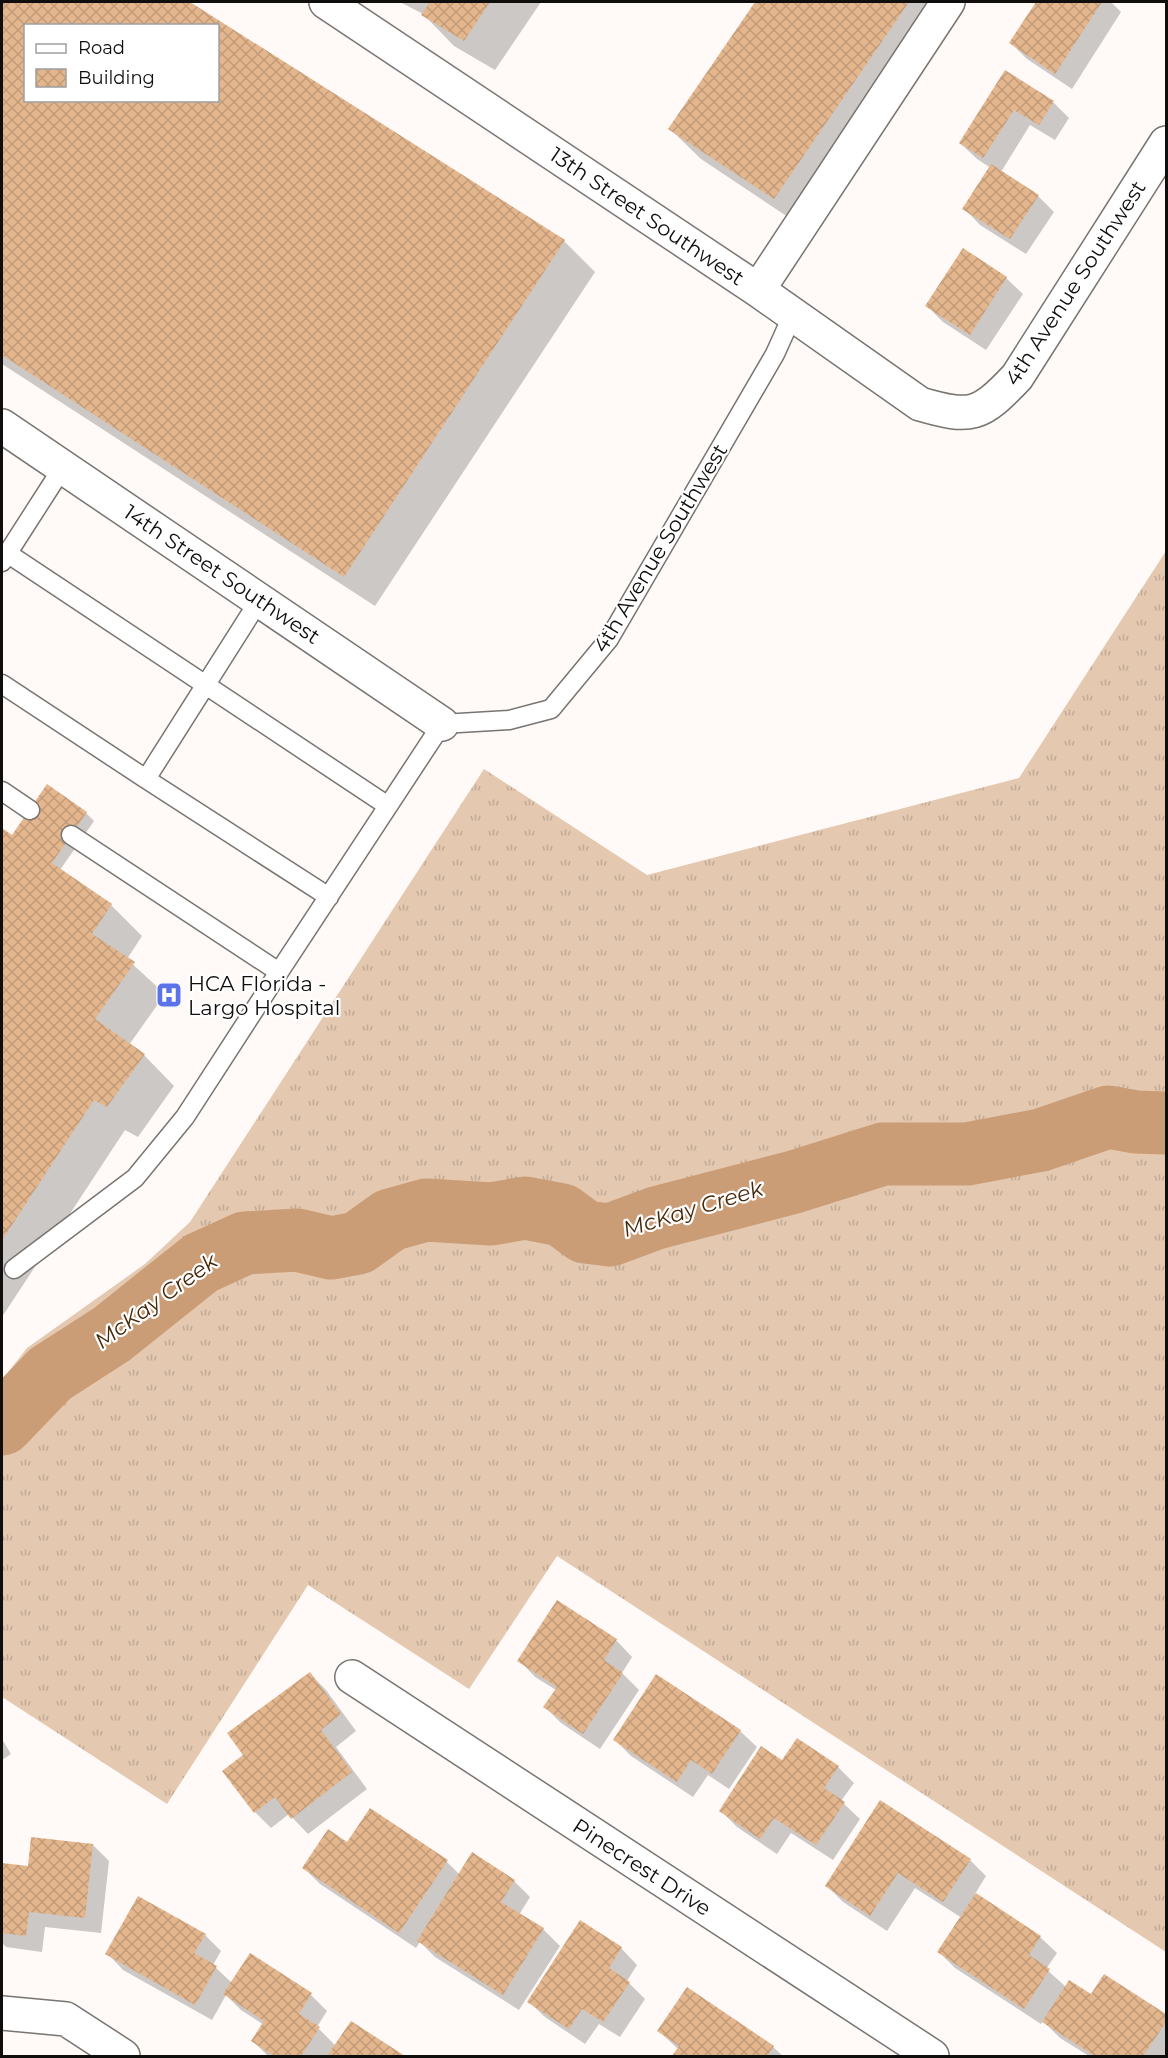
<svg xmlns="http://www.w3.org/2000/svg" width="1168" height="2058" font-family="Montserrat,sans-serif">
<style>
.grass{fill:url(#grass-tufts)}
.shadow{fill:#0003;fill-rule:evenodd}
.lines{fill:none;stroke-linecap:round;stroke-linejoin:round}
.river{stroke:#ca9d76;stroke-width:63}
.building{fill:url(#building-cross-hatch);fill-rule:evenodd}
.service-casing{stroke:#777471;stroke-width:21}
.minor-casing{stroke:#777471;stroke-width:36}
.service{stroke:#fff;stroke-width:18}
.minor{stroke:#fff;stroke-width:33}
.labels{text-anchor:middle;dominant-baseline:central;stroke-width:4.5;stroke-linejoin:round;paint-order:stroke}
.street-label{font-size:21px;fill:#0f0e0d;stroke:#fff}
.poi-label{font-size:21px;fill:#0f0e0d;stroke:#fff;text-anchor:start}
.water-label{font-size:22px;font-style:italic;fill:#472808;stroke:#fff}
</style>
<defs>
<pattern id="grass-tufts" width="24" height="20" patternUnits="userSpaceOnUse" patternTransform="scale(1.5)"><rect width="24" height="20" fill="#e4c8b0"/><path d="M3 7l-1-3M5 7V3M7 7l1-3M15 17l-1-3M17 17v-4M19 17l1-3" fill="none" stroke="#c2ab96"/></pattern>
<pattern id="building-cross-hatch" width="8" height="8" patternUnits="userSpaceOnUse" patternTransform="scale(1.5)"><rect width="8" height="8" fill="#e4b68e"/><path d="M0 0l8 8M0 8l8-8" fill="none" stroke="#c29b79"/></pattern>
</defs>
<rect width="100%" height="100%" fill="#fffaf7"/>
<path class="grass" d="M1166 551V1952L557 1556 469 1689 308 1585 167 1804 2 1697V1380L27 1348 145 1264 190 1222 484 769 647 875 1019 778Z"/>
<path class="shadow" d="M2 2H187L564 241 595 272 375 606 2 364ZM26 26H218V100H26Z
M400 2H541L495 70 454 46 423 14Z
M757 2H961L806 229 701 159 670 129Z
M1038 2H1111L1121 12 1072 89 1027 59 1011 43Z
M1005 72 1053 102 1069 118 1055 140 1030 125 1001 172 1038 196 1054 212 1026 254 980 225 964 208 991 168 977 159 960 143Z
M1006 278 1023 294 986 350 943 322 927 306Z
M86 813 94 821 60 870 111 905 142 936 127 959 165 994 129 1045 144 1055 174 1086 138 1137 125 1130 2 1317V831L22 845Z
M557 1602 616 1640 632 1657 622 1673 639 1690 600 1749 561 1723 545 1707 556 1690 535 1677 519 1660Z
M310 1674 326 1690 356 1731 336 1747 367 1789 308 1834 289 1814 271 1828 255 1812 245 1755Z
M657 1676 740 1731 757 1747 729 1789 708 1775 693 1797 631 1756 615 1740Z
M2 1739 11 1754 2 1760Z
M838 1767 854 1783 841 1801 860 1819 833 1860 791 1833 777 1854 737 1827 721 1811Z
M881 1802 970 1860 986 1876 975 1894 1040 1937 1057 1953 1046 1969 1066 1987 1091 1997 1105 1976 1166 2016V2056H1089L1060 2038 1043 2021 1041 2024 955 1968 939 1952 962 1918 915 1888 887 1931 843 1902 827 1886Z
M370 1810 447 1862 460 1875 514 1881 530 1897 519 1915 544 1930 560 1946 519 2010 435 1957 420 1942 416 1948 320 1884 304 1868 347 1844Z
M93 1845 109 1861 101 1933 45 1927 42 1952 6 1947 2 1943V1864L29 1867Z
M581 1922 621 1948 637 1965 627 1981 645 1999 620 2037 599 2024 585 2044 545 2017 528 2001Z
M205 1935 221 1951 213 1965 232 1983 250 1955 311 1995 327 2011 317 2027 336 2046 351 2023 402 2056H268L253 2041 264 2025 241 2010 226 1995 212 2020 123 1970 107 1953Z
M659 2031 773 2047 783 2056H674L678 2049Z"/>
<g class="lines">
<path class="river" d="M2 1424 50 1374 112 1334 201 1263 245 1243 297 1240 331 1248 358 1243 390 1220 426 1210 491 1214 525 1208 562 1215 585 1232 610 1235 656 1218 794 1182 883 1154H967L1041 1140 1108 1117 1136 1122 1166 1123"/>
</g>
<path class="building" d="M2 2H190L565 240 344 577 2 355ZM26 26H218V100H26Z
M430 2H490L464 41 421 15Z
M755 2H909L774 199 668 129Z
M1036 2H1102L1055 74 1009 43Z
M1005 70 1054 101 1039 125 1014 110 983 158 959 143Z
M991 164 1039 195 1010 239 962 209Z
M963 248 1007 277 970 335 925 306Z
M47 784 87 812 52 863 112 904 92 934 135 962 95 1019 145 1054 107 1107 94 1100 2 1240V828L12 835Z
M557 1600 617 1639 604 1660 623 1673 583 1734 543 1707 557 1687 517 1661Z
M310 1672 341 1714 321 1730 352 1772 291 1819 275 1797 254 1813 222 1771 243 1755 227 1733Z
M656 1674 741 1730 712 1774 691 1760 677 1782 613 1740Z
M797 1738 839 1766 824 1788 845 1802 816 1845 774 1818 760 1839 719 1811 761 1746 782 1760Z
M880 1800 971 1859 943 1902 898 1873 870 1916 825 1886Z
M370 1808 448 1860 399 1933 302 1868 328 1829 347 1842Z
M31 1837 93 1844 85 1918 29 1912 26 1936 2 1933V1863L28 1866Z
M472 1852 515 1880 501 1902 544 1928 503 1995 417 1941Z
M976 1893 1041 1936 1029 1955 1050 1969 1024 2009 937 1952Z
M138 1896 206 1934 194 1953 217 1966 195 2005 105 1954Z
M580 1920 622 1947 609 1968 630 1982 603 2022 582 2009 569 2029 527 2002Z
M250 1953 312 1993 299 2014 320 2027 301 2056H274L251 2041 264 2021 223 1994Z
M1104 1974 1166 2014V2022L1143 2056H1095L1042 2022 1069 1980 1091 1994Z
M687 1987 774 2046 767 2056H672L679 2046 657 2031Z
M351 2021 405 2056H327Z"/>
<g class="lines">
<g class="service-casing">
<path id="service" d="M7 553 388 806
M2 562 63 467
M2 684 146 779 260 599
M146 779 329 897
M2 791 30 810
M71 835 279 972 442 724 509 720 551 709 609 639 775 354 793 314
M14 1269 135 1178 185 1117 279 972"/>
</g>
<g class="minor-casing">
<path id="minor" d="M326 2 758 290 920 404C972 419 980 416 1017 377L1166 143
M758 290 948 2
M2 426 442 724
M352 1677 932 2056
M2 2013 66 2019 123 2056"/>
</g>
<use href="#service" class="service"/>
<use href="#minor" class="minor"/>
</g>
<defs>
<g id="hospital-square" transform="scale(1.35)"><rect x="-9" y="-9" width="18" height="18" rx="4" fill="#5c72e9" stroke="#fff"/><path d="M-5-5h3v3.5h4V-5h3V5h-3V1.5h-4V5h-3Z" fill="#fff"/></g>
</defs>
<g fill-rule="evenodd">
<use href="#hospital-square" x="169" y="995"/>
</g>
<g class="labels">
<g class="street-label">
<text transform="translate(647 216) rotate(34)">13th Street Southwest</text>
<text transform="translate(1075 283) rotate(-57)">4th Avenue Southwest</text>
<text transform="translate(660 548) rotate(-59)">4th Avenue Southwest</text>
<text transform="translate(222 574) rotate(34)">14th Street Southwest</text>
<text transform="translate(642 1867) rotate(33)">Pinecrest Drive</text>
</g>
<g class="poi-label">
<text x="188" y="983">HCA Florida -<tspan x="188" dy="24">Largo Hospital</tspan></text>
</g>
<g class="water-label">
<text transform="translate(693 1209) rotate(-17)">McKay Creek</text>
<text transform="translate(156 1301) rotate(-36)">McKay Creek</text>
</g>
</g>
<rect width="1168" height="2058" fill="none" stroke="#0f0e0d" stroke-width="6"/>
<rect x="24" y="24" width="195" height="78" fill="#ffffff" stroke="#9f9f9e" stroke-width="1.5"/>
<rect x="36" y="44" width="30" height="9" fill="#ffffff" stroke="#9f9f9e" stroke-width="1.5"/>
<text x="78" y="54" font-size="18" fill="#0f0e0d">Road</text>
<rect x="36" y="69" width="30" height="18" fill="url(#building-cross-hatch)" stroke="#9f9f9e" stroke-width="1.5"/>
<text x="78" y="84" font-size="18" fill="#0f0e0d">Building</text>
</svg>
